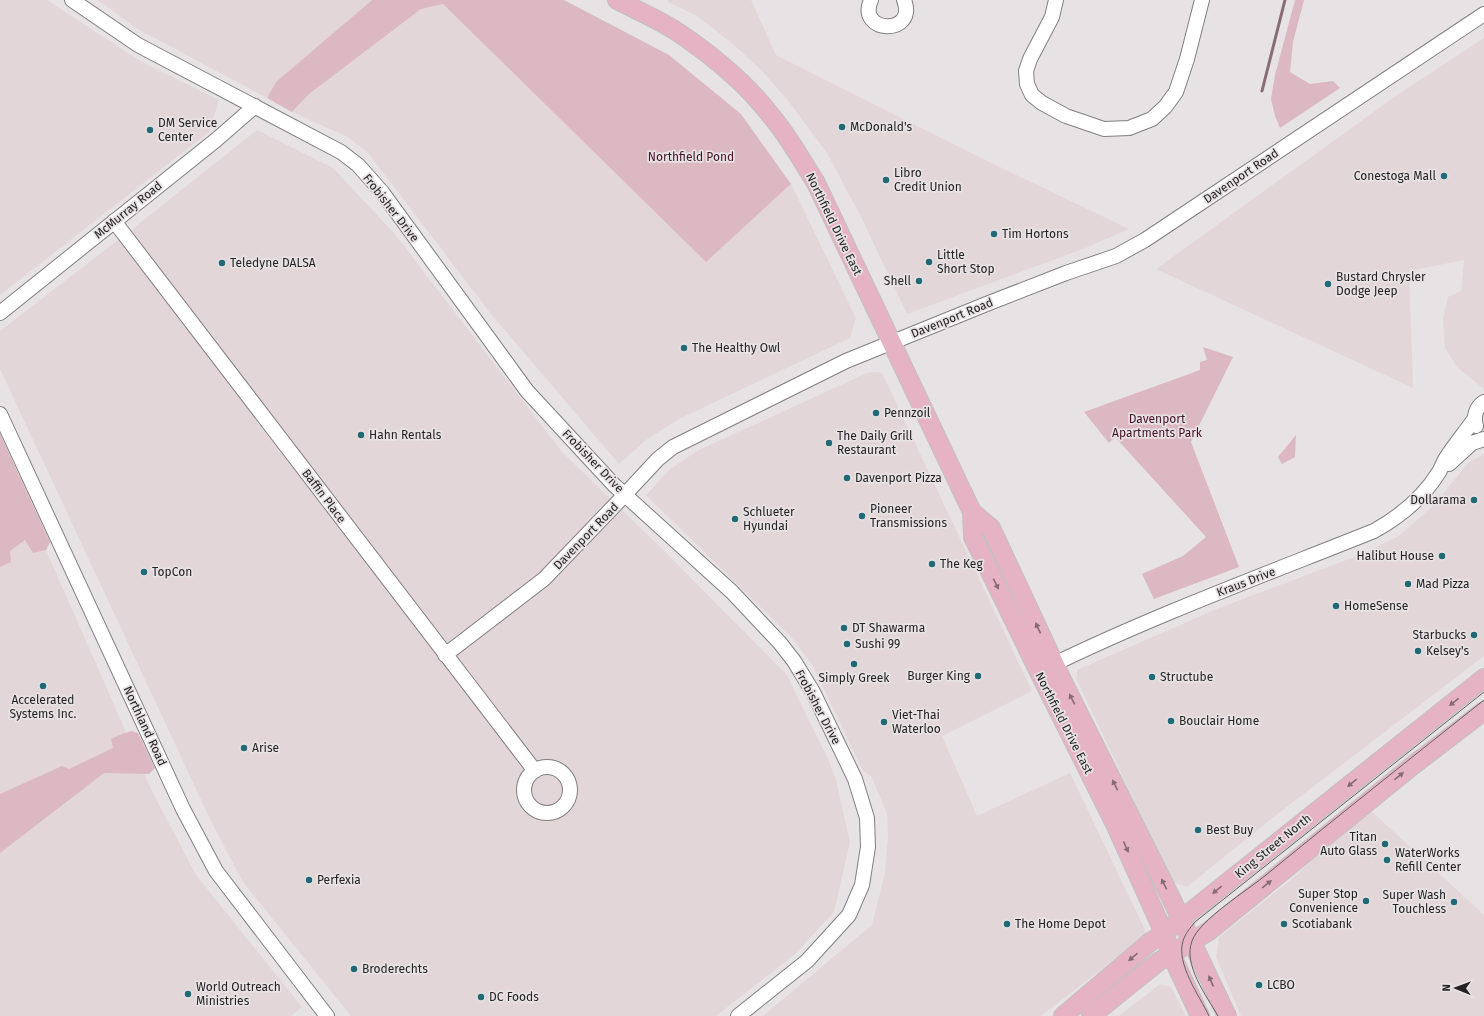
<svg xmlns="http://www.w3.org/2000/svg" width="1484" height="1016" font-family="'Fira Sans',sans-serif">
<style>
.built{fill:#e2d6d9}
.green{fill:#dcb8c2}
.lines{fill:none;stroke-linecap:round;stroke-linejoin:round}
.stream{stroke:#8a6c75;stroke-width:3}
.minor-casing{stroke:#827f80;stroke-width:16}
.major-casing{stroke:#c2c1c2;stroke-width:20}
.minor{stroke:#fff;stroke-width:14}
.major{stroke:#e6b3c4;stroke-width:18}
.tram{stroke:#636061;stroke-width:1}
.oneway{fill:#866b74}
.poi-dot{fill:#216a75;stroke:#e7e3e4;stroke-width:1.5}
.labels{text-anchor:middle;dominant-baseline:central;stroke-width:3.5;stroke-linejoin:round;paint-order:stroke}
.poi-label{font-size:12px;fill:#252324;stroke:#e7e3e4;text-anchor:start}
.park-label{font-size:12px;fill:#471228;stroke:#e7e3e4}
.street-label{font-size:12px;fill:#252324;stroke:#e7e3e4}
</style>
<rect width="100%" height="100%" fill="#e7e3e4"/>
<path class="built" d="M0 0H47L140 61 219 100 209 132 0 295Z
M98 0H372L276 82 267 98 136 28Z
M668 0H751L776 55 981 158 1129 229 1083 249 907 314 862 219 827 153 786 98 760 69 733 44 697 16 668 2Z
M443 4 706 262 791 184 856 318 850 338 679 419 646 440 619 464 491 314 368 153 348 137 292 112 309 94 421 9Z
M1484 38V389L1457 367 1445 348 1443 319 1448 297 1461 291 1464 260 1409 271 1413 388 1156 269 1400 93Z
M257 130 333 168 394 233 562 452 661 548 787 675 828 759 836 780 850 842 834 912 794 955 716 1016H351L243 882 211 821 0 369V331L131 230Z
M876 372 882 373 1032 691 942 736 977 816 1070 773 1147 934 1041 1016H763L872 925 885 873 888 837 887 813 871 776 863 771 813 666 792 638 646 495 670 469 699 450 867 373Z
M1484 454V656L1271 819 1187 887 1172 882 1077 680V670L1219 608 1357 556 1399 536 1435 504 1468 463Z
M0 458 38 532 152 791 196 875 302 1007 291 1016H0Z
M1368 808 1484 915V1016H1241L1216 957 1219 937 1293 878Z
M1160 984 1171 987 1186 1016H1119Z"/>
<path class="green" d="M372 0H564L669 55 741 114 791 184 706 262 443 4 421 9 309 94 292 112 267 98 276 82Z
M1295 0H1304L1293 42 1290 72 1310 84 1333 81 1340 88 1280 128 1275 116 1271 99 1275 75Z
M1203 347 1233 357 1191 442 1239 567 1154 599 1142 574 1183 556 1206 537 1115 437 1109 443 1084 412 1200 370V362L1207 360Z
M0 434 50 542 46 550 33 553 25 540 10 551 11 562 0 567Z
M1296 435 1295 457 1282 464 1278 457Z
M131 731 138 733 155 768 149 774 104 773 0 853V794L62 766 69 769 113 748 111 739 122 734Z"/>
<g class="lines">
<path class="stream" d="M1262 91 1285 0"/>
<g class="minor-casing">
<path id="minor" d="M72 0 138 45 341 152 358 165 382 192 527 391 614 485 732 592 780 643 794 661 813 692 855 779 867 818 868 847 862 885 849 915 807 961 738 1016
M871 0C856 34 918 36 904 0
M1056 0 1052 17 1030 59 1026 71 1027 84 1032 95 1042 103 1066 116 1104 129 1129 128 1152 119 1165 107 1176 92 1187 59 1202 0
M114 221 535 771
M0 313 216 140 255 106
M0 414 183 809 216 871 327 1016
M1476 426C1473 417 1476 407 1484 402
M1449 464 1472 443 1484 439
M445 655 544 579 617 503 658 459 673 447 846 361 989 303 1066 273 1116 256 1145 240 1484 14
M1046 668C1152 616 1264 575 1374 531 1401 516 1423 498 1439 472 1442 467 1444 460 1448 455 1456 443 1466 431 1475 418
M524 790a23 23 0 1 1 46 0a23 23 0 1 1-46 0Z"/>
</g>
<g class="major-casing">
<path id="major" d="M617 0C638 11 660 20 679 33 713 56 747 84 772 117 789 137 802 161 816 183L972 512 973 537 1039 672 1115 824 1164 933 1171 954 1200 1016
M972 512 991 528 1063 682 1170 896 1227 1016
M1063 1016 1149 943 1164 933 1484 678
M1091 1016 1158 962 1209 931 1412 766 1484 711"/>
</g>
<use href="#minor" class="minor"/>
<use href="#major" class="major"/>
<path class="tram" d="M1209 1016C1199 995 1176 964 1183 941 1185 934 1190 928 1195 922L1484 692
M1218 1016C1206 995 1183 965 1192 941 1199 920 1248 890 1266 875 1338 816 1411 758 1484 700"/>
</g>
<defs><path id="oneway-solid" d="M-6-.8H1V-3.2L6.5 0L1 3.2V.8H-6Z"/></defs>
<g class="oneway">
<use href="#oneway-solid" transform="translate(996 584) rotate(64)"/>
<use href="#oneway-solid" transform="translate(1038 628) rotate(-115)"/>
<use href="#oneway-solid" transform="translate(1072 699) rotate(-117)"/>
<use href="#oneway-solid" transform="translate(1454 702) rotate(142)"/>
<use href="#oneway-solid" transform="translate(1399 776) rotate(-39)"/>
<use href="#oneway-solid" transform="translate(1352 783) rotate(141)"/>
<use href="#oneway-solid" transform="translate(1115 785) rotate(-116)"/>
<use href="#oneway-solid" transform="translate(1126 847) rotate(66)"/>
<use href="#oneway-solid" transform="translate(1164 884) rotate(-116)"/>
<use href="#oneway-solid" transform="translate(1267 884) rotate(-39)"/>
<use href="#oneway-solid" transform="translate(1217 890) rotate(141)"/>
<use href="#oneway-solid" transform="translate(1133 957) rotate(140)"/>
<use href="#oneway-solid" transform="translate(1211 981) rotate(-113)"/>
</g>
<g class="poi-dot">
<circle cx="842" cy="127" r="4"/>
<circle cx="150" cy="130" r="4"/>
<circle cx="1444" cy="176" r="4"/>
<circle cx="886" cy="180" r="4"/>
<circle cx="994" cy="234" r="4"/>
<circle cx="929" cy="262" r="4"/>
<circle cx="222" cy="263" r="4"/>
<circle cx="919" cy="281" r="4"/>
<circle cx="1328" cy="284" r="4"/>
<circle cx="684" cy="348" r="4"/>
<circle cx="876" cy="413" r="4"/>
<circle cx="361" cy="435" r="4"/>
<circle cx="829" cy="443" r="4"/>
<circle cx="847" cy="478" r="4"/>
<circle cx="1474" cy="500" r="4"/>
<circle cx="862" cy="516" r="4"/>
<circle cx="735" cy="519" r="4"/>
<circle cx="1442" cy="556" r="4"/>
<circle cx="932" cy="564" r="4"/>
<circle cx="144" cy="572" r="4"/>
<circle cx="1408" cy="584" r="4"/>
<circle cx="1336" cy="606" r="4"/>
<circle cx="844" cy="628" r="4"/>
<circle cx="1474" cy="635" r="4"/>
<circle cx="847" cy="644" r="4"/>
<circle cx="1418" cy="651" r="4"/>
<circle cx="854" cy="664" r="4"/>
<circle cx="978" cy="676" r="4"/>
<circle cx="1152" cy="677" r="4"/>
<circle cx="43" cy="686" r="4"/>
<circle cx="1171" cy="721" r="4"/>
<circle cx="884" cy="722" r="4"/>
<circle cx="244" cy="748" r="4"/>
<circle cx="1198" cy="830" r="4"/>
<circle cx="1385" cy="844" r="4"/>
<circle cx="1387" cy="860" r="4"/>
<circle cx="309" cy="880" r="4"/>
<circle cx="1366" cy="901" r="4"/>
<circle cx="1454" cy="902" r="4"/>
<circle cx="1007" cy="924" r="4"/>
<circle cx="1284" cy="924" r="4"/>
<circle cx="354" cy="969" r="4"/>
<circle cx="1259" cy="985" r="4"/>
<circle cx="188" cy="994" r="4"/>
<circle cx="481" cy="997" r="4"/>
</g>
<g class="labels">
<g class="poi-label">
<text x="158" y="123">DM Service<tspan x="158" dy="14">Center</tspan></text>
<text x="850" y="127">McDonald's</text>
<text x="894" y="173">Libro<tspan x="894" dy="14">Credit Union</tspan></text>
<text x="1436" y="176" text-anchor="end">Conestoga Mall</text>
<text x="1002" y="234">Tim Hortons</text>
<text x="937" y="255">Little<tspan x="937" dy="14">Short Stop</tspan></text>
<text x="230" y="263">Teledyne DALSA</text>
<text x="1336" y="277">Bustard Chrysler<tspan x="1336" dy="14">Dodge Jeep</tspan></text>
<text x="911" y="281" text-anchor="end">Shell</text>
<text x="692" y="348">The Healthy Owl</text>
<text x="884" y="413">Pennzoil</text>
<text x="369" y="435">Hahn Rentals</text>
<text x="837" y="436">The Daily Grill<tspan x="837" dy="14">Restaurant</tspan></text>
<text x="855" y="478">Davenport Pizza</text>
<text x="1466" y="500" text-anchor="end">Dollarama</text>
<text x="870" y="509">Pioneer<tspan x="870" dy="14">Transmissions</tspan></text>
<text x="743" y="512">Schlueter<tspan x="743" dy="14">Hyundai</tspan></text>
<text x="1434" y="556" text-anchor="end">Halibut House</text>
<text x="940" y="564">The Keg</text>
<text x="152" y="572">TopCon</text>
<text x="1416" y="584">Mad Pizza</text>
<text x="1344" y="606">HomeSense</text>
<text x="852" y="628">DT Shawarma</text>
<text x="1466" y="635" text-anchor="end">Starbucks</text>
<text x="855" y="644">Sushi 99</text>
<text x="1426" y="651">Kelsey's</text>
<text x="970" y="676" text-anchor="end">Burger King</text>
<text x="1160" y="677">Structube</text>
<text x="854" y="678" text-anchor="middle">Simply Greek</text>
<text x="43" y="700" text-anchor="middle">Accelerated<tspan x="43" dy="14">Systems Inc.</tspan></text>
<text x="892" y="715">Viet-Thai<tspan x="892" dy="14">Waterloo</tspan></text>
<text x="1179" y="721">Bouclair Home</text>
<text x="252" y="748">Arise</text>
<text x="1206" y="830">Best Buy</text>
<text x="1377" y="837" text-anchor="end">Titan<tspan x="1377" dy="14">Auto Glass</tspan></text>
<text x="1395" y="853">WaterWorks<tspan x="1395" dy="14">Refill Center</tspan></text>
<text x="317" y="880">Perfexia</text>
<text x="1358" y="894" text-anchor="end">Super Stop<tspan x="1358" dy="14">Convenience</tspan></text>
<text x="1446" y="895" text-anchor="end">Super Wash<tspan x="1446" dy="14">Touchless</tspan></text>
<text x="1015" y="924">The Home Depot</text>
<text x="1292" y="924">Scotiabank</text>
<text x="362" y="969">Broderechts</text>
<text x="1267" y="985">LCBO</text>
<text x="196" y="987">World Outreach<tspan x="196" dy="14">Ministries</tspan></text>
<text x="489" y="997">DC Foods</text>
</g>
<g class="park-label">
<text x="691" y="157">Northfield Pond</text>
<text x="1157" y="419">Davenport<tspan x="1157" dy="14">Apartments Park</tspan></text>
</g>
<g class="street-label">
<text transform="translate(1241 176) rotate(-34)">Davenport Road</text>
<text transform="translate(391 208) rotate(52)">Frobisher Drive</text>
<text transform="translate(128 210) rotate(-39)">McMurray Road</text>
<text transform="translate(834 224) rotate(64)">Northfield Drive East</text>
<text transform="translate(952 318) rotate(-22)">Davenport Road</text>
<text transform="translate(593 461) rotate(46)">Frobisher Drive</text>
<text transform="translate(324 496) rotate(53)">Baffin Place</text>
<text transform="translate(586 536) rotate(-46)">Davenport Road</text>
<text transform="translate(1246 582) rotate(-21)">Kraus Drive</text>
<text transform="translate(818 707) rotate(62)">Frobisher Drive</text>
<text transform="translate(1064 723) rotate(63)">Northfield Drive East</text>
<text transform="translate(145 726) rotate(65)">Northland Road</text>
<text transform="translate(1273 846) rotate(-39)">King Street North</text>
</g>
</g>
<g transform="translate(1456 988) rotate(271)" stroke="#e7e3e4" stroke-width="3" paint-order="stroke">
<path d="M0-3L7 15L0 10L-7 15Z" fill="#252324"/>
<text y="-6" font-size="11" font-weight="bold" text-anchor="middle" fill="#252324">N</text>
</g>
</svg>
